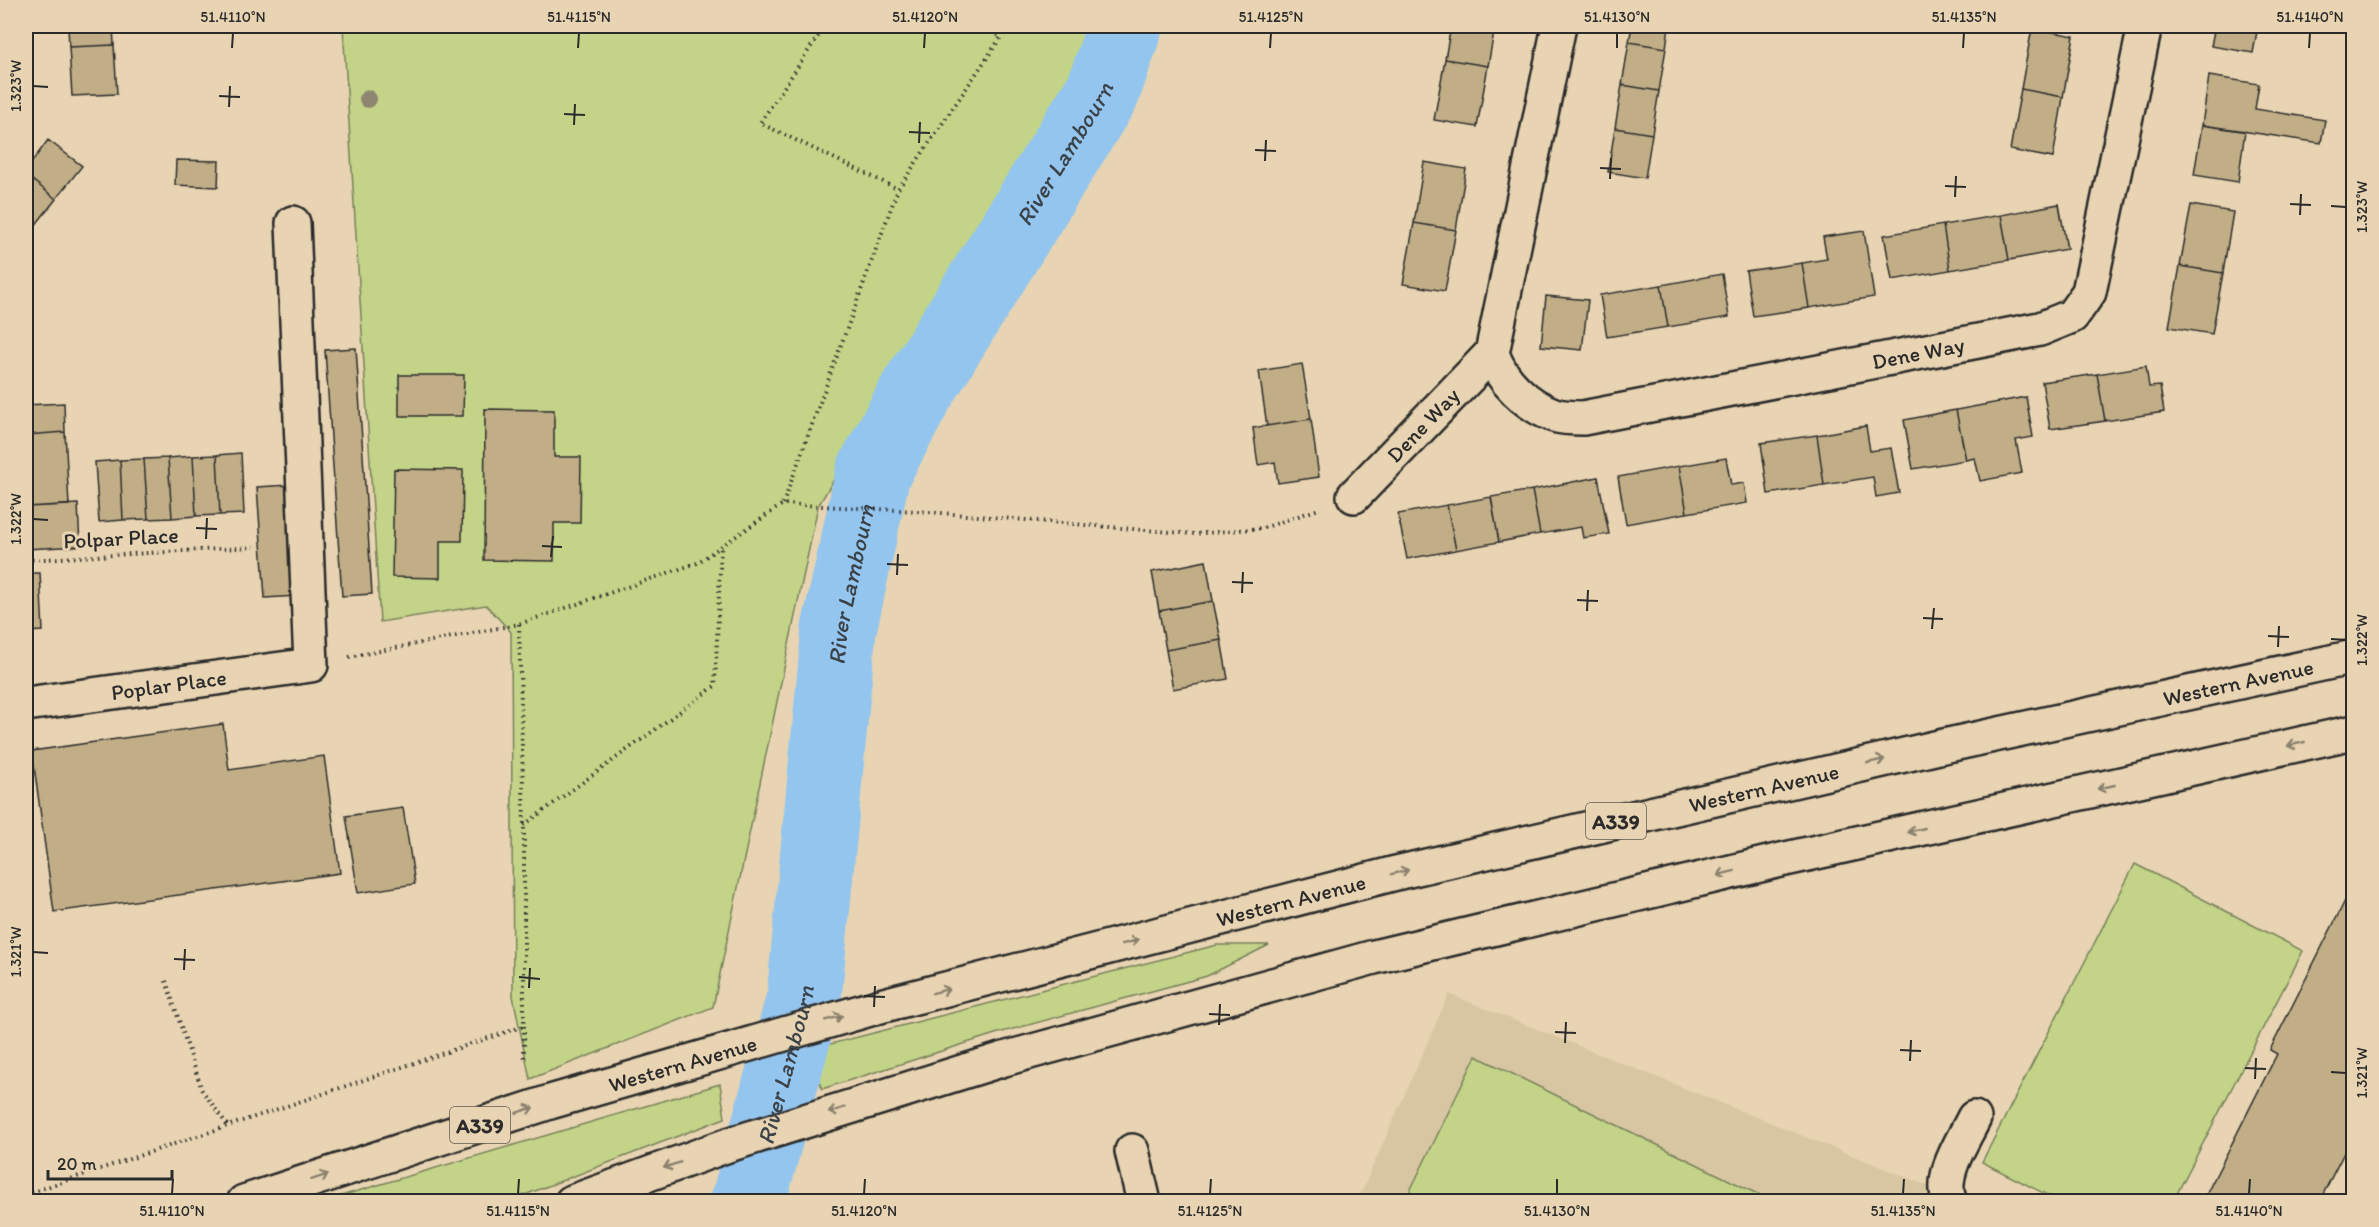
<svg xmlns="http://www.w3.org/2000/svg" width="2379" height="1227" font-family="Itim,sans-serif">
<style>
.built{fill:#d8c6a3}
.green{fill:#c3d488;stroke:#77805a;stroke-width:1.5}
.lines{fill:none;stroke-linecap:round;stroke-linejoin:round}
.river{stroke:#93c5ef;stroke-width:75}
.building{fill:#c1ae87;stroke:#2b2b2b;stroke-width:1.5}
.minor-casing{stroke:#2b2b2b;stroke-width:38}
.highway-casing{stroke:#2b2b2b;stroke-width:38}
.path{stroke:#2b2b2b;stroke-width:4;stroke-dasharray:1.5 4.5;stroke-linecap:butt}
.minor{stroke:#e8d4b2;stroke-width:33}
.highway{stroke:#e8d4b2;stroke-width:33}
.tree{fill:#8d856f}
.oneway{stroke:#8a806e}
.ticks{fill:none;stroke:#2b2b2b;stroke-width:2}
.labels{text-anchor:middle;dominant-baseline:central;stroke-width:6;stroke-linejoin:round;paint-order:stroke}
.shield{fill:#e8d4b2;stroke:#645e54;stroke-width:1.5}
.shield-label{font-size:21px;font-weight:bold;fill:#2b2b2b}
.street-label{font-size:22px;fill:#2b2b2b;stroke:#e8d4b2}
.water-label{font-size:24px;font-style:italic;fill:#3b4248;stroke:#e8d4b2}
.neatline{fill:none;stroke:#2b2b2b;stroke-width:2}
.ticks-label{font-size:15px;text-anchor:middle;fill:#2b2b2b}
</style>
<rect width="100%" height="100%" fill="#e8d4b2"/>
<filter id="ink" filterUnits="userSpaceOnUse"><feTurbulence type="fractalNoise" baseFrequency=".0167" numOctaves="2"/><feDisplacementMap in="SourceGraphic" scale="12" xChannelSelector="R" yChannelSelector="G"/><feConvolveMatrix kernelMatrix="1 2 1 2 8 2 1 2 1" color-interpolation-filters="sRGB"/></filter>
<g filter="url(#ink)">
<path class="built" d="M1449 994 1966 1201 1357 1202Z"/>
<path class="green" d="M343 26H1103L1093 85 1026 159 818 506 713 1007 530 1079 513 996 511 632 486 605 380 622Z
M2135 864 2303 951 2173 1201H2059L1982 1162Z
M1217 945H1269L1207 976 995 1034 822 1089 811 1049Z
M1476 1056 1772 1201H1405Z
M720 1084 725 1118 509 1201H324Z"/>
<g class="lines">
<path class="river" id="s1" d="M748 1202 804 998 839 629 873 473 917 391 1103 91 1125 26"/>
</g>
<path class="building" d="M68 26H113L114 45 69 47Z
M1451 26H1495L1488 66 1445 59Z
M1632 26H1669L1666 48 1629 42Z
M2215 26H2258L2253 53 2211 46Z
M2032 28 2074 36 2063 97 2021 89Z
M1629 42 1666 48 1659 91 1622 85Z
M114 45 117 94 72 96 69 47Z
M1445 59 1488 66 1477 127 1434 120Z
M2209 76 2259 84 2255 109 2325 120 2321 143 2202 125Z
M1622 85 1659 91 1652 134 1615 128Z
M2021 89 2063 97 2053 158 2010 150Z
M2202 125 2245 131 2238 182 2194 175Z
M1615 128 1652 134 1645 178 1608 172Z
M48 140 82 166 56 199 26 175V170Z
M176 160 219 161 218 187 175 185Z
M1424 162 1466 169 1456 230 1414 223Z
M26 175 56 199 26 237Z
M2059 204 2067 249 2009 260 2001 215Z
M2191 205 2233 212 2223 273 2180 266Z
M2001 215 2009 260 1950 270 1943 225Z
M1414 223 1456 230 1445 291 1403 284Z
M1943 225 1950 270 1892 280 1884 235Z
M1864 231 1874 297 1809 308 1802 263 1827 259 1823 237Z
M1802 263 1809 308 1753 316 1746 271Z
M2180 266 2223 273 2212 334 2169 327Z
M1722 274 1729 317 1668 327 1661 285Z
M1661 285 1668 327 1607 337 1600 295Z
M1546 296 1588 300 1582 350 1541 346Z
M356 348 372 594 342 596 325 350Z
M1302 364 1311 419 1267 426 1259 371Z
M2146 366 2149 387 2160 386 2164 412 2105 421 2097 374Z
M2097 374 2105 421 2050 429 2042 382Z
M399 375H464L463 416H399Z
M2026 397 2033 437 2016 440 2022 473 1980 481 1975 458 1966 460 1956 410Z
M64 403 65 432 26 435V405Z
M485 409 554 410V457H581L580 523H554V561L484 560Z
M1956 410 1966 460 1913 469 1904 420Z
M1311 419 1319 477 1278 483 1275 462 1258 465 1253 428Z
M1866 426 1870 451 1891 448 1899 493 1876 497 1873 477 1824 485 1817 435Z
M65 432 69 505 26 507V435Z
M1817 435 1824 485 1768 494 1761 443Z
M241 453 244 514 220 515 217 455Z
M217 455 220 515 196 516 193 456Z
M193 456 196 516 172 518 168 458Z
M168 458 172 518 148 519 144 459Z
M1726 458 1731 485 1744 483 1747 503 1687 513 1679 466Z
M144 459 148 519 123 520 120 460Z
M120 460 123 520 99 522 95 462Z
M1679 466 1687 513 1626 524 1618 477Z
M394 469 463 470 462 541H440V578L392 577Z
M1598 477 1609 534 1583 538 1581 527 1540 534 1532 490Z
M289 485 297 596 265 598 257 487Z
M1532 490 1540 534 1499 542 1491 497Z
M1491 497 1499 542 1456 550 1447 505Z
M78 504 80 546 26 549V507Z
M1447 505 1456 550 1407 559 1398 514Z
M1206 561 1213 601 1159 611 1152 572Z
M26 573H40L43 631 26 632Z
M1213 601 1221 640 1166 650 1159 611Z
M1221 640 1228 679 1173 689 1166 650Z
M223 724 229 770 324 756 340 873 54 912 32 751Z
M403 808 415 884 358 893 346 816Z
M2354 883V1133L2319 1202H2215L2205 1197 2277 1054 2270 1050Z"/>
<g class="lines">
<g class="minor-casing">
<g id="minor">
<path id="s2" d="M1559 26 1492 353C1501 381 1527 405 1554 415 1563 418 1574 418 1583 418L2040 329 2072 316 2089 292 2145 26"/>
<path id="s3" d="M1354 496 1492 353"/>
<path id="s4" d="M26 704 311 665 293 223"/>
<path d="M1132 1151 1144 1202"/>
<path d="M1950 1202C1938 1176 1963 1141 1974 1118"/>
</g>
</g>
<g class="highway-casing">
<g id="highway">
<path id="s5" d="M244 1202 550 1102 884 1005 1396 873 1939 747 2354 657"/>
<path d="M572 1202 728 1145 1004 1059 1374 957 1781 860 2354 732"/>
</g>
</g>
<path class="path" d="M825 26 760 123 898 189
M783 504 898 189 1001 37 985 26
M26 560 254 547
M519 624 524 825V1058
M349 657 519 624 697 563 783 504 917 511 1194 534 1263 528 1319 509
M524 825 715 686 721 547
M166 981 202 1090 228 1126
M26 1194 524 1026"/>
<use href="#minor" class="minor"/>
<use href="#highway" class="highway"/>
</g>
<circle class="tree" cx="368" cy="99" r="9"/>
<defs><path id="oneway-shaft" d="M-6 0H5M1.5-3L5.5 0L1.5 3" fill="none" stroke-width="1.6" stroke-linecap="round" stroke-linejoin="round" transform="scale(1.5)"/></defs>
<g class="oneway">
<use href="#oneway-shaft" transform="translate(2296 744) rotate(167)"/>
<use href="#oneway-shaft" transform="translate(1876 761) rotate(-13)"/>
<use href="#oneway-shaft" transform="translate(2106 787) rotate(167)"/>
<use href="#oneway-shaft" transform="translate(1916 830) rotate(167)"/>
<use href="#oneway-shaft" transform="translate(1400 872) rotate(-14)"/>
<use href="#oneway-shaft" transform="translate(1726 873) rotate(166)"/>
<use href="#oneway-shaft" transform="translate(1130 942) rotate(-15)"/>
<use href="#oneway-shaft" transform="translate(941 991) rotate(-14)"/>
<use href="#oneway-shaft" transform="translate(834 1018) rotate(-15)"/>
<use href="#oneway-shaft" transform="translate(525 1110) rotate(-18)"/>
<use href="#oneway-shaft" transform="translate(837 1110) rotate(162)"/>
<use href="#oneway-shaft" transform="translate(672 1165) rotate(161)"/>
<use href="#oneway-shaft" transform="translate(320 1177) rotate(-18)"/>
</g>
</g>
<path class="ticks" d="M232 48 233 33M578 48 579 33M924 48 925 33M1270 48 1271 33M1617 48V33M1963 48 1964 33M2309 48 2310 33M33 86 48 87M219 96 240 97M229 107 230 86M564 114 585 115M574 125 575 104M909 132 930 133M919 143 920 122M1255 150 1276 151M1265 161 1266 140M1600 168 1621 169M1610 179 1611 158M1945 186 1966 187M1955 197 1956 176M2290 204 2311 205M2331 206 2346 207M2300 215 2301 194M33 519 48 520M196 528 217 529M206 539 207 518M542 546 562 547M551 557 553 536M887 564 908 565M897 575 898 554M1232 582 1253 583M1242 593 1243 572M1577 600 1598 601M1587 611 1588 590M1923 618 1943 619M1932 629 1934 608M2268 636 2289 637M2331 639 2346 640M2278 647 2279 626M33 952 48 953M174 959 195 960M184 970 185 949M519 977 540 979M529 988 530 968M864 996 885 997M874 1007 875 986M1209 1014 1230 1015M1219 1025 1220 1004M1555 1032 1576 1033M1565 1043 1566 1022M1900 1050 1921 1051M1910 1061 1911 1040M2245 1068 2266 1069M2331 1072 2346 1073M2255 1079 2256 1058M172 1194 173 1179M518 1194 519 1179M864 1194 865 1179M1210 1194 1211 1179M1557 1194V1179M1903 1194 1904 1179M2249 1194 2250 1179"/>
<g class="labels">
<g class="shield">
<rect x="1586" y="803" width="60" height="36" rx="4.5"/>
<rect x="450" y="1107" width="60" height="36" rx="4.5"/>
</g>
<g class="shield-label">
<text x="1616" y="821">A339</text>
<text x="480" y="1125">A339</text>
</g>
<g class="street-label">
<text stroke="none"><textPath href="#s2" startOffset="795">Dene Way</textPath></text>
<text stroke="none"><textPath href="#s3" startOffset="99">Dene Way</textPath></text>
<text transform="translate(121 538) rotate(-3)">Polpar Place</text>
<text stroke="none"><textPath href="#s5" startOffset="2062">Western Avenue</textPath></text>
<text stroke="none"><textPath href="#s4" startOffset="144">Poplar Place</textPath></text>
<text stroke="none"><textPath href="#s5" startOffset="1576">Western Avenue</textPath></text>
<text stroke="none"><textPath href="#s5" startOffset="1090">Western Avenue</textPath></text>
<text stroke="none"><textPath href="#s5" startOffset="460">Western Avenue</textPath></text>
</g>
<g class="water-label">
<text stroke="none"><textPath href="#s1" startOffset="1114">River Lambourn</textPath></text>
<text stroke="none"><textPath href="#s1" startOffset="628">River Lambourn</textPath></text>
<text stroke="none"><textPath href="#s1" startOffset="142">River Lambourn</textPath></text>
</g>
</g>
<rect width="2379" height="1227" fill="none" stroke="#e8d4b2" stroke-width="66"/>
<path d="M48 1170v9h124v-9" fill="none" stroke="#2b2b2b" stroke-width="3"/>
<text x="57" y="1170" font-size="18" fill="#2b2b2b" stroke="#e8d4b2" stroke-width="4.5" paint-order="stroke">20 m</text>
<rect x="33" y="33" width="2313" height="1161" class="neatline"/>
<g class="ticks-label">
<text x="233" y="22">51.4110°N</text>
<text x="579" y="22">51.4115°N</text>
<text x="925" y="22">51.4120°N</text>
<text x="1271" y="22">51.4125°N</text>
<text x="1617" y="22">51.4130°N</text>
<text x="1964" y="22">51.4135°N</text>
<text x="2310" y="22">51.4140°N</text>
<text transform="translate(16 86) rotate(-90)" y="5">1.323°W</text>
<text transform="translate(2362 207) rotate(-90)" y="5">1.323°W</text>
<text transform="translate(16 519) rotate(-90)" y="5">1.322°W</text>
<text transform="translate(2362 640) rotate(-90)" y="5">1.322°W</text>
<text transform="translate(16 952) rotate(-90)" y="5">1.321°W</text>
<text transform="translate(2362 1073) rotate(-90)" y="5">1.321°W</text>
<text x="172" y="1216">51.4110°N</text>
<text x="518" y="1216">51.4115°N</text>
<text x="864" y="1216">51.4120°N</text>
<text x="1210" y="1216">51.4125°N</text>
<text x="1557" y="1216">51.4130°N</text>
<text x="1903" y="1216">51.4135°N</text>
<text x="2249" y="1216">51.4140°N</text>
</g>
</svg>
